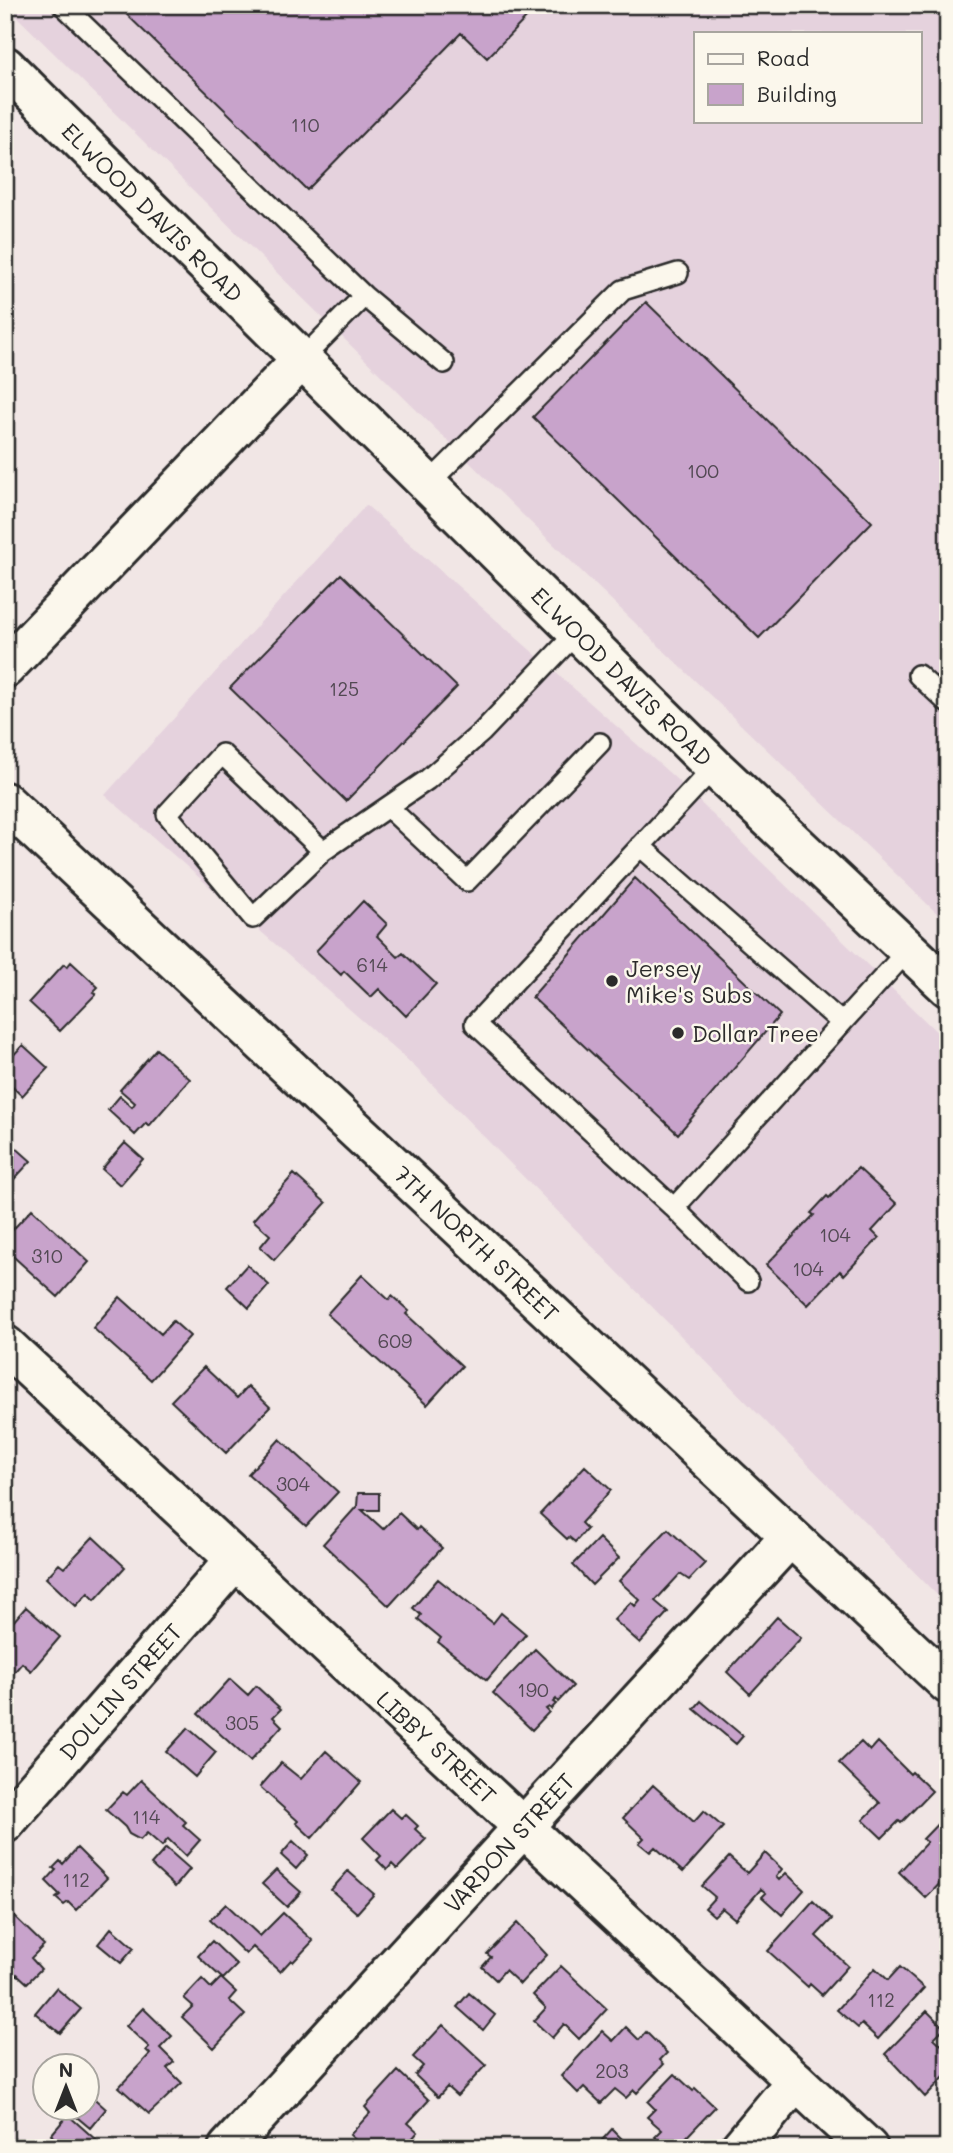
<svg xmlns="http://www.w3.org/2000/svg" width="953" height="2153" font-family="Mali,sans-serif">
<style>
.built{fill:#e5d2dd;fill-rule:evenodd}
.building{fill:#c8a3cb;stroke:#2b2b2b;stroke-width:2}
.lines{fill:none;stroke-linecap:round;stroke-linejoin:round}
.service-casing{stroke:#2b2b2b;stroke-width:24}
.minor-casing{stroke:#2b2b2b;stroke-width:44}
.tertiary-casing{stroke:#2b2b2b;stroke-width:44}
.service{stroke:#fbf7ec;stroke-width:19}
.minor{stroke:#fbf7ec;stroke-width:38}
.tertiary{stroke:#fbf7ec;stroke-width:38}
.poi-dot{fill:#2b2b2b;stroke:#fbf7ec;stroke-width:2.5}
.labels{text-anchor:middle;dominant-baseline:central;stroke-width:5;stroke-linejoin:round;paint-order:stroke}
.number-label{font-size:19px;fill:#524953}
.street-label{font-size:23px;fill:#2b2b2b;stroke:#fbf7ec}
.poi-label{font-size:23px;fill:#2b2b2b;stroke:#fbf7ec;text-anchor:start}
</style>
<rect width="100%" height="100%" fill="#f1e6e5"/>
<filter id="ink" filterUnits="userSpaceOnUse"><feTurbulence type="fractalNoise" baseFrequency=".0143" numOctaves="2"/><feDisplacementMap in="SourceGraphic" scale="14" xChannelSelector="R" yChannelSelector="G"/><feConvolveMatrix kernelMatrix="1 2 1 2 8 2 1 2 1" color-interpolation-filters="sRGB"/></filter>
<g filter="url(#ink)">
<path class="built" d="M5 5H948V924L523 515ZM696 33H920V121H696Z
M366 505 674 777 948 1043V1606L412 1064 105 795Z"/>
<path class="building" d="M117 5H539L487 58 461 33 307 190Z
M646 302 872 522 759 638 533 417Z
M341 574 457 687 346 801 230 688Z
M635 878 780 1015 678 1134 532 997Z
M363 901 387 924 377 936 398 957 403 953 436 984 406 1016 379 989 371 997 344 971 341 975 316 951Z
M71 962 98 987 93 992 96 994 60 1031 29 1002 64 964 67 967Z
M23 1045 48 1068 22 1096 5 1080V1064Z
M156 1049 190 1079 149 1126 146 1123 135 1135 108 1110 120 1096 132 1107 135 1103 120 1090Z
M5 1138 31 1161 5 1189Z
M125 1143 143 1159 120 1185 102 1169Z
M858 1168 897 1204 872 1231 879 1238 844 1275 840 1271 808 1305 766 1265 814 1215 811 1213 827 1196 829 1198Z
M294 1174 326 1203 274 1260 260 1247 270 1235 253 1220Z
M32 1209 89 1262 58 1297 5 1249V1238Z
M247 1265 269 1285 249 1308 227 1287Z
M362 1275 389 1300 392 1296 409 1311 406 1314 462 1366 427 1405 327 1314Z
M120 1297 161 1334 173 1321 190 1336 151 1380 93 1328Z
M204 1367 237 1398 248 1386 270 1407 226 1453 171 1401Z
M280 1439 338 1492 306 1526 248 1474Z
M585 1466 611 1490 581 1523 587 1529 575 1542 569 1537 567 1539 540 1514Z
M358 1493H379V1510H362L383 1529 399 1513 417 1530 419 1527 442 1548 389 1606 323 1544 357 1506Z
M668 1529 705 1563 689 1580 680 1574 655 1601 668 1612 640 1643 614 1620 631 1602 635 1606 640 1600 619 1581Z
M93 1537 125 1567 95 1600 88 1593 76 1606 46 1578 59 1564 64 1568Z
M599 1538 619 1558 592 1585 573 1565Z
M438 1579 493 1623 501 1613 526 1634 487 1680 438 1642 441 1638 418 1619 421 1615 413 1608Z
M26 1607 60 1637 31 1671 22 1663 10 1677 5 1673V1631Z
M777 1617 801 1638 750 1694 727 1672Z
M535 1649 573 1686 558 1702 556 1699 553 1702 556 1704 551 1709 549 1707 546 1709 549 1712 532 1730 493 1693Z
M230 1679 248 1695 256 1686 281 1709 273 1717 282 1726 250 1761 198 1714Z
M701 1701 743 1736 736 1744 694 1709Z
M188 1728 216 1752 195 1777 166 1752Z
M861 1742 870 1751 878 1742 910 1774 912 1772 932 1791 901 1823 899 1821 882 1838 863 1820 880 1803 839 1763Z
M326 1751 361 1782 312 1838 296 1823 298 1821 260 1787 281 1763 301 1779Z
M141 1780 186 1822 183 1825 200 1840 186 1856 168 1839 162 1846 147 1833 140 1840 129 1834 125 1827 106 1810 123 1792 127 1795Z
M653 1785 694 1822 704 1811 723 1827 683 1872 655 1847 650 1852 639 1843 644 1838 623 1818Z
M391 1809 401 1818 405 1814 418 1826 415 1829 426 1839 397 1869 392 1864 387 1870 377 1860 381 1856 363 1838Z
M948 1813V1875L926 1898 899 1872 927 1842 923 1839Z
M293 1841 308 1855 296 1869 281 1855Z
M77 1848 107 1878 76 1910 68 1902 64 1905 56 1898 60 1895 46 1881 56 1870 53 1868 60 1861 63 1864Z
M166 1848 190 1869 175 1887 151 1865Z
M765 1853 782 1869 776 1877 779 1880 786 1873 804 1890 782 1915 762 1897 766 1893 761 1889 735 1919 722 1908 714 1916 705 1908 715 1897 702 1886 729 1857 747 1873Z
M276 1870 301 1892 287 1907 262 1884Z
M348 1871 374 1894 357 1913 331 1890Z
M813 1901 832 1919 816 1936 848 1966 822 1995 810 1984 808 1987 768 1951Z
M226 1904 260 1936 283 1913 313 1941 293 1962 291 1960 280 1972 253 1947 246 1954 210 1920Z
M14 1916 44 1945 31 1958 41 1969 27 1983 17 1974 13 1978 5 1971V1925Z
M517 1923 547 1955 520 1984 505 1970 496 1980 482 1967 491 1957 487 1954Z
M111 1928 134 1948 121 1963 98 1944Z
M212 1941 237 1965 223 1979 198 1956Z
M561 1966 607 2009 579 2039 564 2024 552 2038 534 2021 546 2008 533 1995Z
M900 1967 924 1988 878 2039 862 2024 858 2028 837 2010 875 1968 888 1980Z
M221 1978 236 1992 229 2000 245 2015 214 2048 182 2017 193 2006 184 1998 202 1979 211 1988Z
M56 1988 81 2009 60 2033 35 2013Z
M469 1993 495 2015 483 2030 457 2007Z
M143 2008 172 2036 160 2048 174 2062 167 2068 182 2083 149 2114 119 2087 150 2054 146 2050 149 2047 126 2026Z
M927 2011 944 2028 934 2038 948 2051V2073L925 2097 885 2054Z
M443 2025 486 2065 457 2096 447 2087 438 2097 415 2075 423 2066 413 2057Z
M626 2027 639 2040 646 2032 667 2053 660 2060 664 2064 637 2093 634 2090 626 2098 615 2089 601 2103 584 2087 578 2093 561 2076 602 2031 613 2041Z
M398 2071 429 2100 408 2123 418 2132 404 2148H364L350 2135 370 2113 365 2107Z
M675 2074 693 2091 695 2088 715 2107 678 2146 676 2144 672 2148H666L655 2137 662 2130 647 2117 655 2109 648 2102Z
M88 2093 106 2109 90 2128 66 2108H88Z
M68 2115 105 2148H60L63 2145 51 2135Z
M612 2129 631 2148H595Z"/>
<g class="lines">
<g class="service-casing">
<path id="service" d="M63 5 364 296 444 363
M302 359 364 296
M428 484 623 290 678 273
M918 675 948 703
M714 767 475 1024 674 1208 908 950
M389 808 467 881 600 743
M640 846 842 1023
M323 851 222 754 167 814 253 918 323 851 427 780 482 732 578 631
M674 1208 748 1281"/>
</g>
<g class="minor-casing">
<g id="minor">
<path id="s1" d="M5 66 714 767 948 987"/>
<path d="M5 668 302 359"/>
<path id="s2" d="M5 1345 868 2148"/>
<path id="s3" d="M5 1823 235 1560"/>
<path id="s4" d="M228 2148 790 1537"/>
<path d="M740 2148 796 2081"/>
</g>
</g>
<g class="tertiary-casing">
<g id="tertiary">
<path id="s5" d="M5 802 948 1684"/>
</g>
</g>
<use href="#service" class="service"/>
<use href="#minor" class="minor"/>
<use href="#tertiary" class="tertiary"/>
</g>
</g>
<g class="poi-dot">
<circle cx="612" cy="981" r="7"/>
<circle cx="678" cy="1033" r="7"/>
</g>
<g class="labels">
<g class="number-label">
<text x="305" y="124">110</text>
<text x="703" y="470">100</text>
<text x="344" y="688">125</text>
<text x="372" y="964">614</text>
<text x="835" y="1234">104</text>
<text x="47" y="1255">310</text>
<text x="808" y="1268">104</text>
<text x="395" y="1340">609</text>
<text x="293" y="1483">304</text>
<text x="533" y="1689">190</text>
<text x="242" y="1722">305</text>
<text x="146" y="1816">114</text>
<text x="76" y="1879">112</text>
<text x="881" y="1999">112</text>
<text x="612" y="2070">203</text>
</g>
<g class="street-label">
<text stroke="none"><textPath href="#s1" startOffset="208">ELWOOD DAVIS ROAD</textPath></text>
<text stroke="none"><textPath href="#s1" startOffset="868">ELWOOD DAVIS ROAD</textPath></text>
<text stroke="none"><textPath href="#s5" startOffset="646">7TH NORTH STREET</textPath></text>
<text stroke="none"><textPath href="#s3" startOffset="175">DOLLIN STREET</textPath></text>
<text stroke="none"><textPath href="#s2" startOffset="590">LIBBY STREET</textPath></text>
<text stroke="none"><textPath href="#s4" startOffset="415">VARDON STREET</textPath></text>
</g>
<g class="poi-label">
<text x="626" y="968">Jersey<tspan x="626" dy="26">Mike's Subs</tspan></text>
<text x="692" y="1033">Dollar Tree</text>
</g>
</g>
<rect width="953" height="2153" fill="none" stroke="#fbf7ec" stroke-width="28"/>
<rect x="14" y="14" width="925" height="2125" fill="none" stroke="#2b2b2b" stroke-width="2.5" filter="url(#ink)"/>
<rect x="694" y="32" width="228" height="91" fill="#fbf7ec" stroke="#a8a59f" stroke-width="2"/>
<rect x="708" y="54" width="35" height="10" fill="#fbf7ec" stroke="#a8a59f" stroke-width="2"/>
<text x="757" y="66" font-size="21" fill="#2b2b2b">Road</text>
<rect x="708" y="84" width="35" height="21" fill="#c8a3cb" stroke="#a8a59f" stroke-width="2"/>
<text x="757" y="102" font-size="21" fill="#2b2b2b">Building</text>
<g transform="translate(66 2087)"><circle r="33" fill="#fbf7ec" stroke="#a8a59f" stroke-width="2"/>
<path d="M0-5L12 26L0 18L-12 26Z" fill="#2b2b2b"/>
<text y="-10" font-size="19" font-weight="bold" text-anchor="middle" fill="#2b2b2b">N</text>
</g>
</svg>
